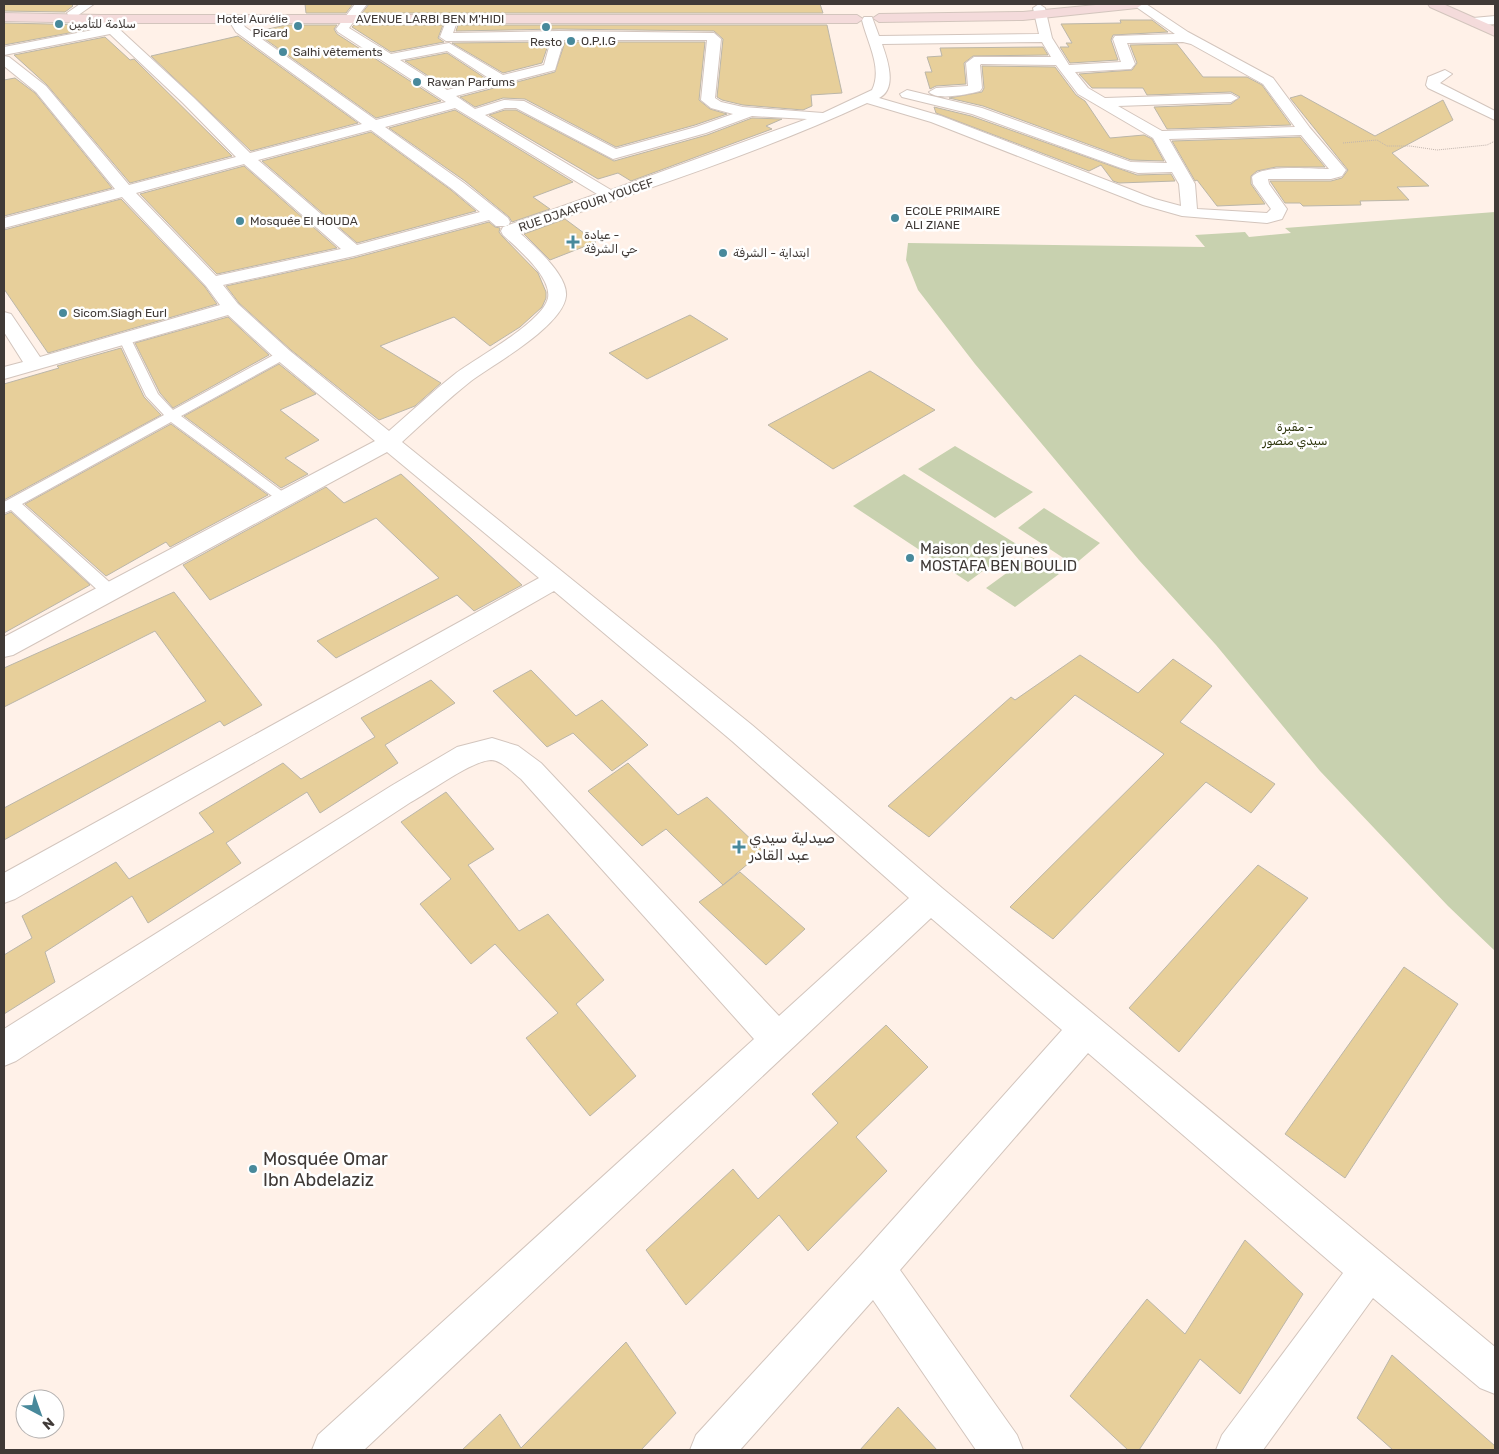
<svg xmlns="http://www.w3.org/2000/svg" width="1499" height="1454" font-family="Rubik,'Noto Sans Arabic',sans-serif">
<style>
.green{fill:#c8d1af}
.building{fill:#e7cf9a;stroke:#bbb6a9}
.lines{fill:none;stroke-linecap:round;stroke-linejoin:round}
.service-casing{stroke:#d3c5bd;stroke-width:2}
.minor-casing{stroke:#d3c5bd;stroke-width:2}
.secondary-casing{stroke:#d3c5bd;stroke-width:2}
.path{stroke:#c1b5ae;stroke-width:1;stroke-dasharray:1 1;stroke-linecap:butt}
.service{fill:#fff;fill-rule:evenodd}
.minor{fill:#fff;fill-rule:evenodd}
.secondary{fill:#f4dbdb;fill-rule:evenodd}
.poi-dot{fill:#48899b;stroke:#fff;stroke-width:2}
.labels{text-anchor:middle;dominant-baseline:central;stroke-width:5;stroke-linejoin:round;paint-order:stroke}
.far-poi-label{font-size:12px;fill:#403a37;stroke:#fff;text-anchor:start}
.far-street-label{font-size:12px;fill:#403a37;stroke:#fff}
.far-park-label{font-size:12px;fill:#2e360c;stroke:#fff}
.poi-label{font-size:15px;fill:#403a37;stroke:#fff;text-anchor:start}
.near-poi-label{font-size:18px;fill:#403a37;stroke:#fff;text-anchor:start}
</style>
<rect width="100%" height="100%" fill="#fff1e8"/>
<path class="green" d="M1495 212V951L1448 906 1320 771 1216 645 1139 560 975 364 918 290 906 260 908 243 1205 247 1195 235 1245 232 1249 237 1291 233 1285 228Z
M955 446 1033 492 995 518 918 469Z
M904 474 1018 545 968 582 853 506Z
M1044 508 1100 543 1074 565 1018 528Z
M1030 556 1059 574 1015 607 986 588Z"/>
<path class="building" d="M4 4H71L73 6 65 12 4 11Z
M305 4H353L346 13H306Z
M369 4H820L823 13H362Z
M1120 20H1152L1168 32 1113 35 1111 40 1118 60 1070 63 1060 47H1069L1066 43H1072L1061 24 1121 23Z
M4 23 93 25 96 28 4 45Z
M286 25H337L334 29 337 34 441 101 376 118 255 32Z
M354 25H443L438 38 444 42 391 52 352 27Z
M458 25H827L842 93 811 95 812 106 803 110 743 105 722 100 717 97 723 39 714 31 559 29 456 31Z
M238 36 358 123 251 151 151 56Z
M105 37 130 60 134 59 232 156 130 183 47 85 14 55Z
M549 42 542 63 503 73 452 43Z
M565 42H705L699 100 710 109 727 114 695 125 616 147 525 99 503 98 475 107 460 97 555 72Z
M1177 44 1203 77H1247L1262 85 1291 125 1167 129 1154 107 1231 104 1240 97 1231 92 1147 95 1143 88H1092L1079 74 1132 70 1137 63 1130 45Z
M1043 47 1048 55 973 56 964 63 966 84 936 86 930 89 925 72H932L927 57 942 56 940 48Z
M447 53 485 78 447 88 405 61Z
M982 66 1055 67 1076 95 1085 101 1110 138 1144 135 1152 139 1164 161 1131 160 983 106 949 98 982 92 984 88Z
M15 78 35 93 112 188 4 216V80Z
M1301 95 1375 136 1443 100 1453 120 1392 153 1429 186 1397 187 1409 200 1360 201 1361 205 1303 206 1300 203H1285L1270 181H1331L1342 178 1348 170 1290 98Z
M934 107 971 116 1137 175 1171 174 1175 181 1119 183 1113 181 1101 165 1089 171 936 113Z
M455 110 573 182 533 197 550 209 512 222 509 217 465 181 389 128Z
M505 110H516L614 161 707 135 752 118 782 119 766 126 772 129 631 181 618 173 598 179 489 115Z
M371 132 451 190 476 211 357 243 262 161Z
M1300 137 1325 167H1276L1257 171 1251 176V184L1265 204 1217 206 1197 180 1195 181 1172 141Z
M244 166 337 248 217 274 140 194Z
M121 199 205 287 217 304 48 353 4 289V230Z
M565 219 596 242 550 260 524 234Z
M489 222 495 227 500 228 499 232 502 236 538 273 546 292V298L542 307 520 327 490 346 454 317 380 346 441 383 415 406 379 420 291 350 239 303 226 286 354 258Z
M690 315 728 339 647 379 609 353Z
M228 317 269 355 173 408 160 393 135 343Z
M121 348 144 397 161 415 4 500V384L59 368 57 366Z
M279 364 316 394 280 410 319 440 285 458 308 474 281 488 184 416Z
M870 371 935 410 833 469 768 425Z
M171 424 268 495 170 547 166 542 106 576 25 504Z
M401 474 522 585 474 611 457 595 336 658 317 641 439 578 376 518 210 600 183 565 326 487 344 503Z
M11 512 90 585 4 633V515Z
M174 592 262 705 224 726 220 721 4 840V808L206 701 155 631 4 707V668Z
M1080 655 1138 693 1173 659 1212 686 1180 722 1275 784 1251 813 1206 782 1053 939 1010 907 1164 754 1075 695 929 837 888 806 1011 697 1015 700Z
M531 670 576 716 602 700 648 745 612 771 573 733 547 747 493 691Z
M431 680 455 703 385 745 398 763 320 813 307 792 226 843 241 863 148 923 132 896 45 952 55 982 4 1014V955L32 938 22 916 116 862 129 879 214 832 199 813 283 763 301 779 375 737 361 718Z
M628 763 678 815 707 797 763 851 723 885 740 872 805 929 766 965 699 902 723 885 666 829 642 846 588 791Z
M446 792 494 849 468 865 519 931 548 914 604 980 576 1004 636 1076 590 1116 526 1038 558 1013 495 944 471 964 420 904 451 879 401 822Z
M1258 865 1308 898 1179 1052 1129 1008Z
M1404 967 1458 1004 1345 1178 1285 1134Z
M886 1025 928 1067 856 1137 887 1171 808 1251 779 1215 686 1305 646 1250 733 1169 758 1199 838 1123 812 1094Z
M1245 1240 1303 1294 1240 1394 1200 1359 1139 1450H1128L1070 1396 1147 1299 1185 1334Z
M626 1342 676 1413 641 1450H462L500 1414 521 1448Z
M1392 1355 1495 1446V1450H1393L1357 1418Z
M898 1407 937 1450H860Z"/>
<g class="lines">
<g class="service-casing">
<path id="service" d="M125 335 131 339 158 394 173 410 279 352H287L289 355 287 358 181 416 291 498 289 501H279L171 422 22 504 116 588 118 592 116 596 110 598 104 596 11 510 4 513V502L164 415 146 396 119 339Z"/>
</g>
<g class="minor-casing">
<path id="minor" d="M80 4H94L77 16H69L67 13Z
M355 4H367L349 28 391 54 449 43 503 75 544 65 551 40 446 41 440 37 448 16H456L458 19 453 33 559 31 714 33 721 39 715 98 721 102 743 107 823 113 872 90C883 68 867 42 862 20L864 17H872L879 36 1039 34 1033 8 1039 4 1045 8 1052 38 1069 65 1121 62 1113 39 1115 36 1175 34 1132 4H1146L1188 32 1273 78 1310 128 1346 170 1342 176 1331 179H1268L1269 184 1287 209 1282 219 1267 223 1182 216 1143 205 931 122 867 103C755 155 636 192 520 233 534 246 568 275 566 296 563 326 494 364 471 381 447 400 425 421 402 442L752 725 942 888 1495 1347V1394L1480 1388 1373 1298 1263 1450H1216L1222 1435 1343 1273 1088 1053 900 1270 1017 1435 1023 1450H976L873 1300 740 1450H690L696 1435 861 1255 1062 1030 931 918 364 1450H312L318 1435 754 1039 521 779C513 773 501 760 491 760 471 761 430 792 411 802L16 1061 4 1066V1029L391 786 457 747 492 738 518 746 541 763 779 1016 909 898 732 741 554 591 15 899 4 903V873L539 578 387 452 13 655 4 657V637L375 441 276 359 228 315 4 379V367L23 362 4 332V312L11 314 40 357 220 305 206 286 122 197 4 228V218L115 189 36 92 4 66V56L9 57 46 86 129 185 236 157 183 103 110 34 4 55V47L103 28 95 19 97 16H105L193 97 250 153 362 124 236 32 228 19 230 16H238L245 27 376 120 446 102 338 32 336 29ZM564 40H707L701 100 711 108 733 114 696 127 616 149 524 101 504 100 475 109 456 96 555 70ZM1042 42 1051 57H974L966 63 968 86 936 88 929 92C937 101 969 94 980 91L982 88 980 65 981 64 1056 65 1078 94 1153 138 1167 163 1131 162 982 108 907 90 900 94 902 97 972 114 1121 168 1138 173 1172 172 1179 184 1181 206 1155 199 941 116 879 98C898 89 887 58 882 44ZM1183 42 1191 44 1263 84 1295 127 1162 131 1118 106 1231 102 1238 98 1231 94 1105 98 1088 88 1075 72 1131 69 1135 64 1127 43ZM447 51 490 79 447 90 400 60ZM455 108 597 194 503 227 501 231 503 235C517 248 552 277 548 298 542 323 476 358 455 374 432 392 411 412 389 431L290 351 238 304 223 285 354 256 489 220 496 226H508L510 222 508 218 464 183 385 127ZM505 108H516L613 159 706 133 752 116 807 119 611 190 485 115ZM371 130 452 189 480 212 357 245 258 160ZM1301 135 1329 169C1313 169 1261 164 1252 177L1253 184 1271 209 1267 213 1197 209 1195 184 1169 139ZM244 164 341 249 216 276 136 193Z
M1495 16V24L1473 26 1467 22 1473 18Z
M1445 70 1452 74 1440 83 1495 111V120L1428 88 1426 85 1428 77Z"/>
</g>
<g class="secondary-casing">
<path id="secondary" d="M1106 4H1143L1137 8 1023 20 879 22 873 18 879 14 1023 12Z
M1428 4H1443L1495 27V36L1430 7Z
M4 13 101 15H857L863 19 857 23H101L4 21Z"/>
</g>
<path class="path" d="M1343 143 1377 140 1387 146H1410L1437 150 1487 145 1495 141"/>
<use href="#service" class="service"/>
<use href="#minor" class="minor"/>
<use href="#secondary" class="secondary"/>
</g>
<g class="poi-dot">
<circle cx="59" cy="24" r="5"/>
<circle cx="298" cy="26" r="5"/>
<circle cx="546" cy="27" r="5"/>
<circle cx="571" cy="41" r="5"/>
<circle cx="283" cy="52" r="5"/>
<circle cx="417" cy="82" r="5"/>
<circle cx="895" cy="218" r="5"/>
<circle cx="240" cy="221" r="5"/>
<path d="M570.5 234.5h5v5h5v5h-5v5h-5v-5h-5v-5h5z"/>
<circle cx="723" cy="253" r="5"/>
<circle cx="63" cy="313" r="5"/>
<circle cx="910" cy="558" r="5"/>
<path d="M736.5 839.5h5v5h5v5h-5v5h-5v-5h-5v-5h5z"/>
<circle cx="253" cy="1169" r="5"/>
</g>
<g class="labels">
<g class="far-poi-label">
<text x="288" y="19" text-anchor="end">Hotel Aurélie<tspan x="288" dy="14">Picard</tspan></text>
<text x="69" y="24">سلامة للتأمين</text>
<text x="581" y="41">O.P.I.G</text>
<text x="546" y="42" text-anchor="middle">Resto</text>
<text x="293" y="52">Salhi vêtements</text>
<text x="427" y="82">Rawan Parfums</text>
<text x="905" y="211">ECOLE PRIMAIRE<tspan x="905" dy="14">ALI ZIANE</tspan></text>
<text x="250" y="221">Mosquée El HOUDA</text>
<text x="584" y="235">عيادة -<tspan x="584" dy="14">حي الشرفة</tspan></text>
<text x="733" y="253">ابتداية - الشرفة</text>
<text x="73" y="313">Sicom.Siagh Eurl</text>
</g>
<g class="far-street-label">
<text x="430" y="19">AVENUE LARBI BEN M'HIDI</text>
<text transform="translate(586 205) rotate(-19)">RUE DJAAFOURI YOUCEF</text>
</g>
<g class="far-park-label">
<text x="1295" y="427">مقبرة -<tspan x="1295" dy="14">سيدي منصور</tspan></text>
</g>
<g class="poi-label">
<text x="920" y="549">Maison des jeunes<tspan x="920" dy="17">MOSTAFA BEN BOULID</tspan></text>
<text x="749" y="838">صيدلية سيدي<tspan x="749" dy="17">عبد القادر</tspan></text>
</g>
<g class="near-poi-label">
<text x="263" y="1159">Mosquée Omar<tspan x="263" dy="21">Ibn Abdelaziz</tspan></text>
</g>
</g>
<rect width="1499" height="1454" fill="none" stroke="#403a37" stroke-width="10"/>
<g transform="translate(40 1414) rotate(139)"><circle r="24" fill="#ffffff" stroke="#b3b0af"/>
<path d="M0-4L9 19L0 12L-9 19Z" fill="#48899b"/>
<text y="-8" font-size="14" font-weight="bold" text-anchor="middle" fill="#403a37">N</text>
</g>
</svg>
